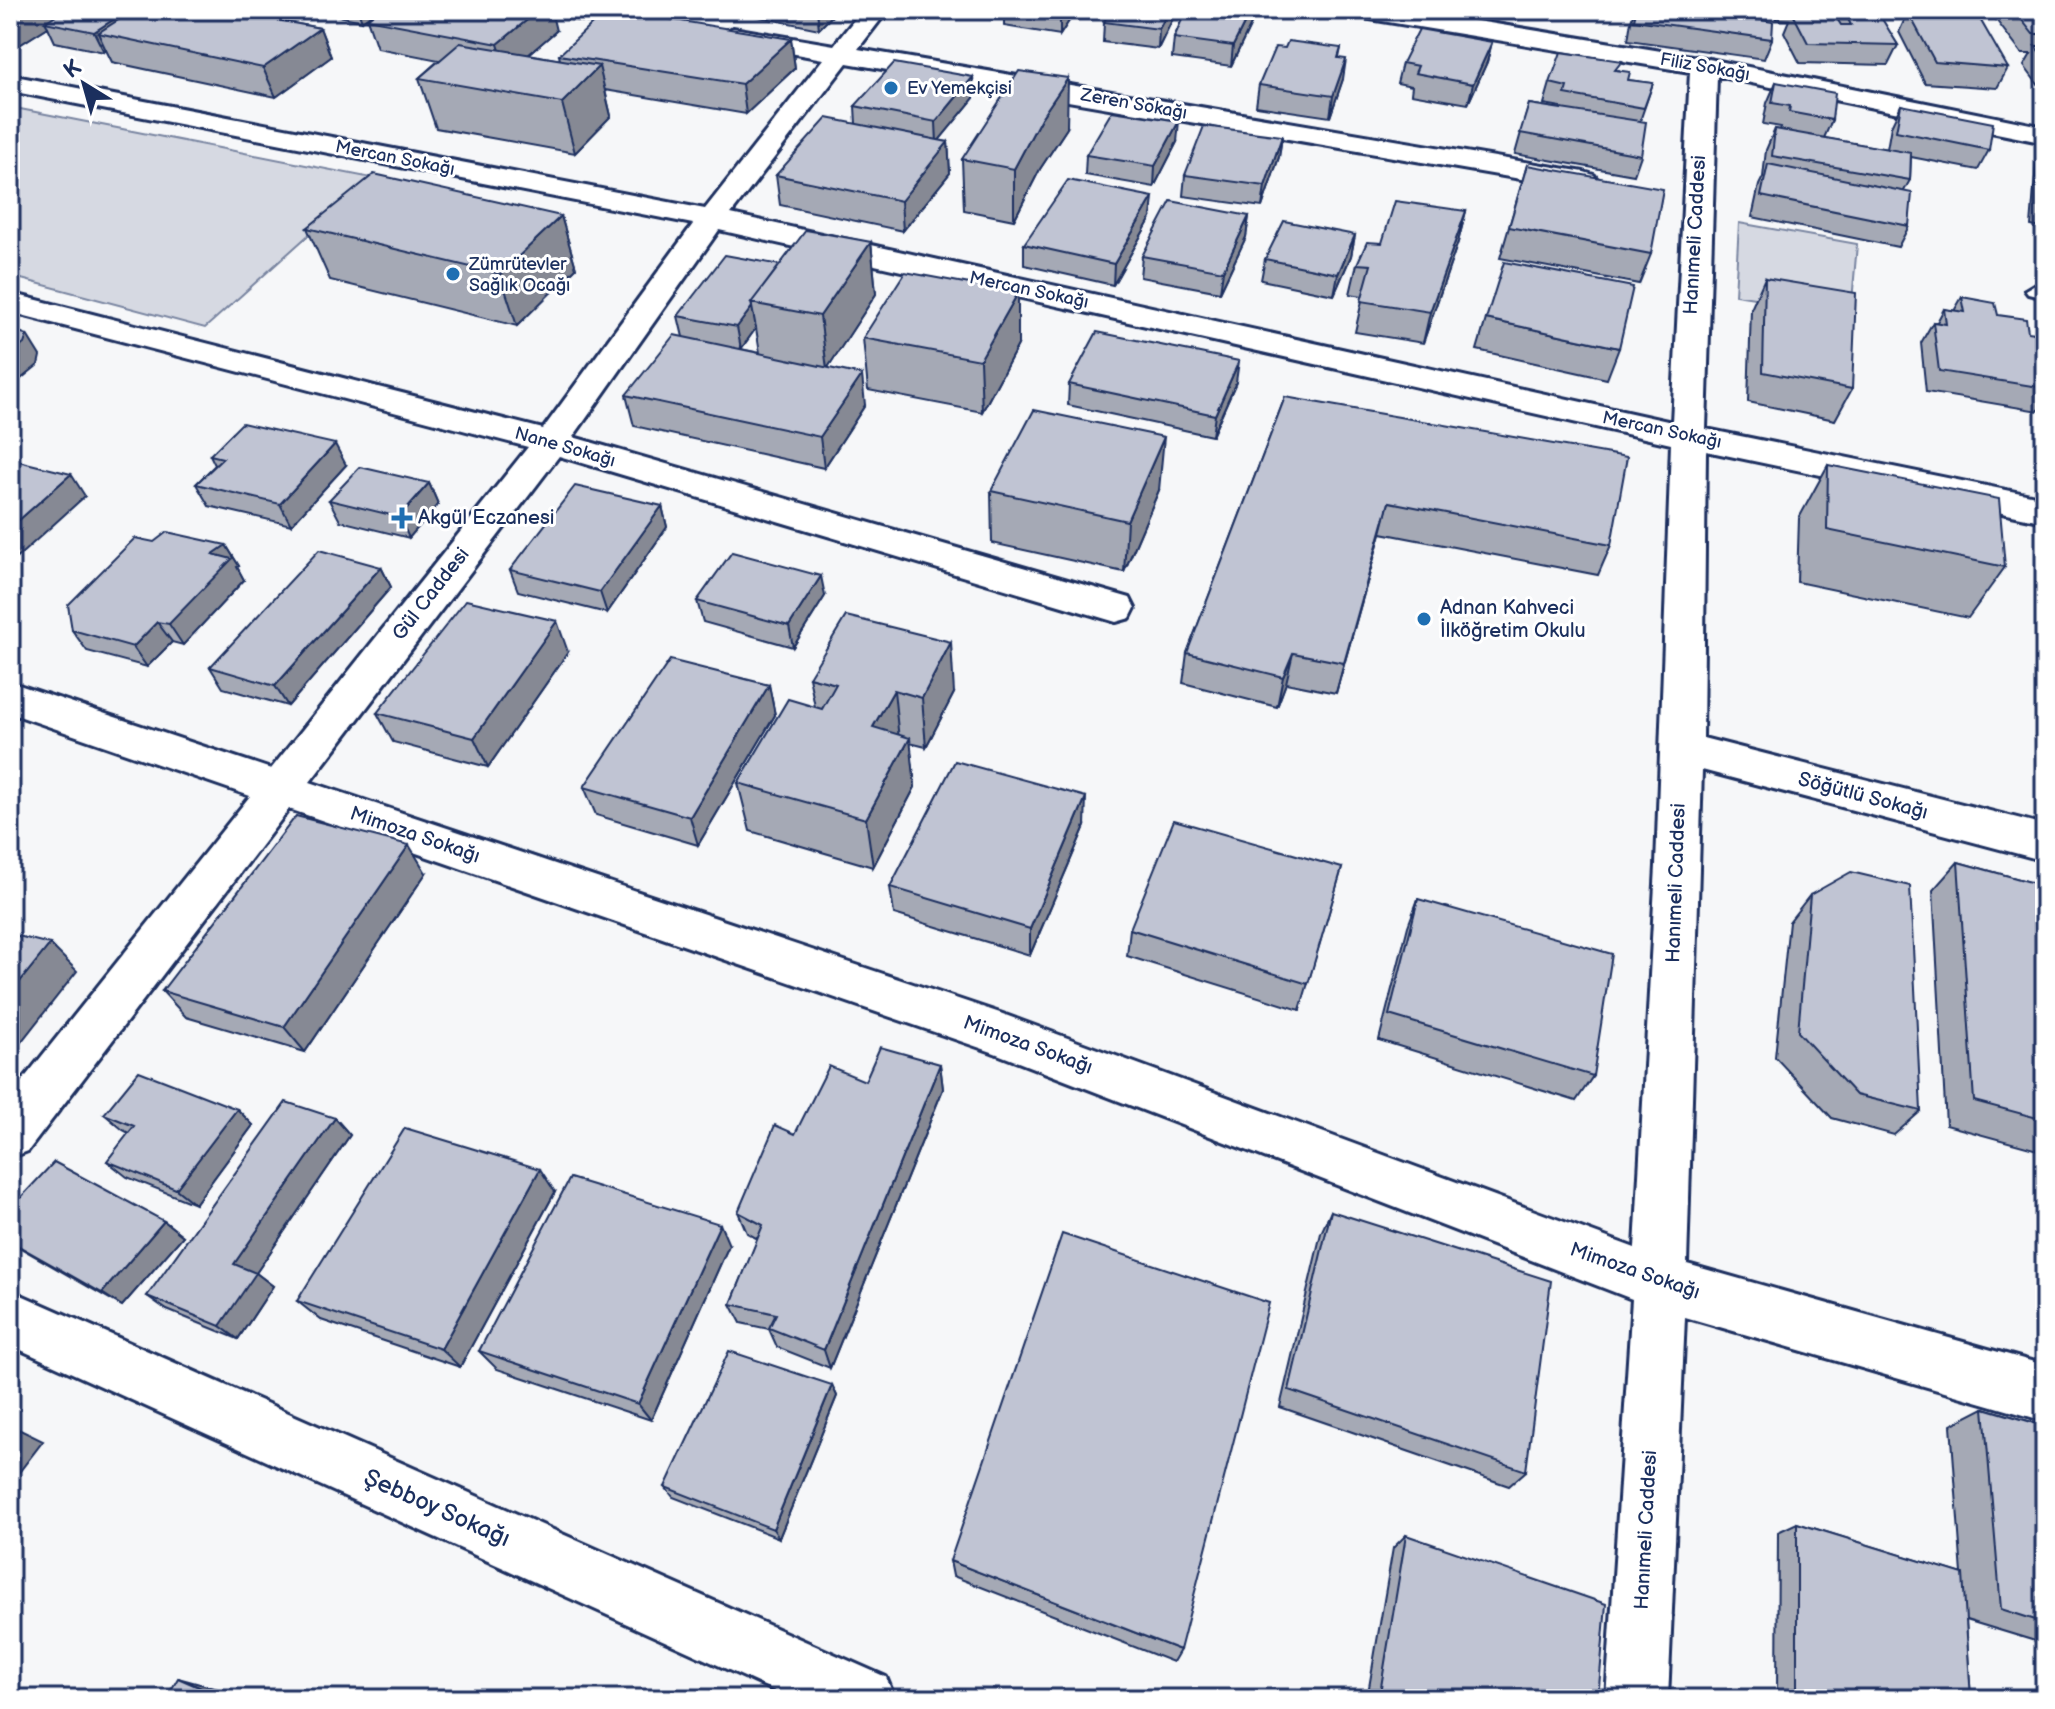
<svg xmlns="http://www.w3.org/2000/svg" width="2055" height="1709" font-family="'Balsamiq Sans',sans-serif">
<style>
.green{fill:#d6d9e2;stroke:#7884a0;stroke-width:2}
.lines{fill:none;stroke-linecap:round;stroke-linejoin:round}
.lane-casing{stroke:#1b2f5e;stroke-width:6}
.street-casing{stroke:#1b2f5e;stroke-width:6}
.lane{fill:#fff;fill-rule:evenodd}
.street{fill:#fff;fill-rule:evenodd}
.wall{fill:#a5a9b5;stroke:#1b2f5e;stroke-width:2;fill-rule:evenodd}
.shaded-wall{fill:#868994;stroke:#1b2f5e;stroke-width:2}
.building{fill:#c0c4d3;stroke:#1b2f5e;stroke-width:2}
.poi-dot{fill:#1f6fb2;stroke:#fff;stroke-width:3}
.labels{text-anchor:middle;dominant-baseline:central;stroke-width:6;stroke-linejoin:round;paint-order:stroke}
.far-street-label{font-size:18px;fill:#1b2f5e;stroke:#fff}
.far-poi-label{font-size:18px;fill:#1b2f5e;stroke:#fff;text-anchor:start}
.street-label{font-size:20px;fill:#1b2f5e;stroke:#fff}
.poi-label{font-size:20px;fill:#1b2f5e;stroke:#fff;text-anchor:start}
.near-street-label{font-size:24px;fill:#1b2f5e;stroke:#fff}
</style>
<rect width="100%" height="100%" fill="#f6f7f9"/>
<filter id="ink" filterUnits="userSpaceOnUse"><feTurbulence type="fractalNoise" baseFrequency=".0125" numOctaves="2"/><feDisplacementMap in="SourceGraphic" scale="16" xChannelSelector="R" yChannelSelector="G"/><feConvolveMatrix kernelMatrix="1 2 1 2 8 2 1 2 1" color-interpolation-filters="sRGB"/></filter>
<g filter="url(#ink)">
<path class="green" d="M10 107 372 178 205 328 10 276Z
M1739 223 1857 244 1851 313 1735 295Z"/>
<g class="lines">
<g class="lane-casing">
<path id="lane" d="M2035 284 2045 286V298L2028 294 2025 290Z"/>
</g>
<g class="street-casing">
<path id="street" d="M559 10H620L670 19 674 24 670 29 661 32 572 18 563 15Z
M862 10H888L858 49 1584 172 1594 175 1598 181 1594 187 1584 190 847 63 731 214 1672 422 1690 72 1364 18 1355 15 1351 10H1410L1704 58 2045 127V143L1717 76 1706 429 2045 498V522L1706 451 1703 738 2045 825V861L1702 770 1687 1264 2045 1365V1421L1685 1317 1668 1699H1606L1632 1299 992 1052 289 809 28 1151 10 1158V1096L250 796 10 713V682L271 769 528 447 10 312V293L543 429 693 224 10 91V75L705 209 823 59 724 41 720 36 724 31 733 28 834 45ZM719 230 1671 444 1656 866 1635 1248 1000 1013 310 782 559 456 1116 622 1130 618 1135 608 1130 598 573 437Z
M10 1290 886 1677 895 1699H793L10 1345Z"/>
</g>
<use href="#lane" class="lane"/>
<use href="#street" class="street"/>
</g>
<path class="wall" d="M10 10 227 11 320 28 331 57 276 97 112 62 106 50 104 52 55 42 48 27 10 51Z
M310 10H377L362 21Z
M729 10H838L819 29 729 11Z
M1004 10H1076L1060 35 1004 26Z
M1110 10H1177L1158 49 1103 42 1104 22Z
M1186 10H1256L1255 16 1231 66 1172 58 1174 38Z
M1465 10H1496L1495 15Z
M1634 10H1749V18L1772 39 1764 59 1628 40 1631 21Z
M1772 10H1879L1877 14 1898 45 1888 65 1800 63 1784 32 1789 20 1776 19Z
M1996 10H2045V94L2024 66 2031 54H2022L1993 16Z
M1908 12 2008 68 1997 88 1925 83 1899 32Z
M367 19 556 31 529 54 560 60 559 55 791 39 795 68 746 114 605 90 611 116 575 153 436 128 419 78 439 60 377 48Z
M1492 42 1487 62 1468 104 1411 94 1412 86 1397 83 1402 63Z
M1285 48H1341L1339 58 1343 79 1330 117 1256 106 1259 85Z
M1619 70 1628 80 1653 83 1640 121 1641 155 1634 175 1515 154 1529 104 1560 109 1561 107 1544 104 1550 83Z
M973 77 974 98 938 141 948 142 950 173 903 231 780 205 776 175 856 124 855 106Z
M1776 82 1832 120 1824 138 1887 149 1891 126 1901 105 1989 150 1978 170 1911 157 1910 180 1904 191 1909 226 1898 247 1752 217 1759 185 1763 177 1766 150 1775 129 1780 130 1781 127 1763 124 1767 103Z
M1067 128 1040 169 1014 220 964 210 962 159Z
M1282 136 1279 157 1262 207 1183 196 1185 175Z
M1177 142 1154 187 1085 175 1086 155Z
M2045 147V229L2031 226 2036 164Z
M1527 165 1651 254 1639 284 1500 258Z
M1466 211 1458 242 1423 343 1355 332 1363 296 1350 294 1357 264 1382 243Z
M561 216 576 268 517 326 330 280 307 228Z
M1249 216 1246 237 1220 292 1140 277 1142 256Z
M1151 218 1113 285 1024 265V244Z
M1355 235 1351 256 1334 295 1261 280 1265 259Z
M871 242 876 294 828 367 865 405 824 468 634 426 626 395 683 337 678 316 780 265ZM756 328 760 353 741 349Z
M1765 278 1852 389 1835 420 1748 402 1751 309Z
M1962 297 2028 332 2045 351V400L2038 411 1926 392 1921 343 1933 322H1937L1944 309 1954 311Z
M1486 319 1619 348 1607 379 1477 350Z
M863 338 1018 345 982 412 868 390Z
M1236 382 1212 436 1068 405 1069 384Z
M1285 397 1611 545 1598 575 1381 533 1336 693 1286 683 1277 707 1183 683 1187 653Z
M210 455 346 465 291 525 209 506 196 484 215 465Z
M1828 465 2005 567 1968 618 1797 582 1799 518Z
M429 483 438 504 409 538 340 521 329 500Z
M1159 490 1124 572 992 543 991 491Z
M662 506 667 527 607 613 518 591 510 570Z
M154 542 226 545 239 566 237 567 244 580 183 645 172 642 147 667 87 651 72 630Z
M381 567 391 587 288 706 223 688 210 667Z
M825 596 793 647 703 622 697 601Z
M568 652 488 767 393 742 377 713Z
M809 677 954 693 926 747 910 743 915 787 873 867 750 831 738 783 815 707Z
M769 685 775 715 698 845 596 815 584 787Z
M1085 826 1030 955 894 914 890 887Z
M1958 862 2045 886V1152L1946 1125 1933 890Z
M1342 868 1300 1010 1127 956 1130 929Z
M426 873 305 1052 186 1017 162 991Z
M1810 895 1921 1111 1894 1135 1832 1118 1775 1057 1789 922Z
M1418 899 1593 1076 1576 1101 1379 1040 1408 926Z
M940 1064 943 1089 830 1368 777 1347 769 1329 741 1323 731 1304 758 1239 747 1233 738 1212 795 1134 865 1081Z
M237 1109 253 1125 195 1204 127 1177 107 1161 129 1133 123 1130 104 1114Z
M335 1118 350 1135 256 1273 273 1286 238 1339 167 1310 147 1296Z
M555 1192 460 1367 321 1320 297 1301Z
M10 1209 164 1221 183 1236 122 1306 10 1242Z
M1331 1211 1526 1471 1509 1486 1280 1407 1321 1233Z
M729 1245 651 1420 497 1369 479 1351Z
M832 1385 837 1396 779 1538 673 1497 665 1487Z
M1984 1408 2045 1426V1644L1966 1620 1971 1699H1790L1777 1695 1778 1532 1797 1523 1962 1574 1951 1425Z
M1406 1535 1598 1699H1367L1393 1548Z
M950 1561 1180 1650 1173 1662 953 1576Z"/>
<path class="shaded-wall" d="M13 10H76L45 22 48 27 10 51V12Z
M128 10H156L98 33 106 50 104 52 94 32Z
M358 10H377L362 21Z
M539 10H551L556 31 507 73 498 44Z
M817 10H838L819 29Z
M1064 10H1076L1060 35V15Z
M1169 10H1177L1158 49 1159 29Z
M1251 10H1256L1255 16 1231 66 1233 46Z
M320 28 331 57 276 97 263 68Z
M791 39 795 68 746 114 742 84Z
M1492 42 1487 62 1468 104 1473 84Z
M1346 59 1343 79 1330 117 1333 96Z
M599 66 611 116 575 153 562 103Z
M973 77 974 98 937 143 936 122Z
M1068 78 1067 128 1040 169 1014 220V169L1041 118Z
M1179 121 1177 142 1154 187 1155 166Z
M1282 136 1279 157 1262 207 1265 186Z
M948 142 950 173 903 231 901 201Z
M1153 197 1151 218 1113 285 1114 264Z
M1466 211 1458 242 1423 343 1430 312Z
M561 216 576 268 517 326 500 274Z
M1249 216 1246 237 1220 292 1223 271Z
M1355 235 1351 256 1334 295 1338 274Z
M871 242 876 294 827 369 820 316Z
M1018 293V345L982 412 980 360Z
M752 307 756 328 741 349 737 327Z
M27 335 40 356 38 365 10 388V355Z
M1239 361 1236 382 1212 436 1215 415Z
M862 375 865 405 824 468 820 437Z
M1164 437 1159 490 1124 572 1127 521Z
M335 444 346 465 291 525 280 504Z
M71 474 85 496 10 564V528Z
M429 483 438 504 409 538 399 517Z
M1389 502 1381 533 1336 693 1344 663Z
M662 506 667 527 607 613 600 592Z
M226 545 239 566 237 567 244 580 183 645 169 624 213 554Z
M381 567 391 587 288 706 275 686Z
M821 576 825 596 793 647 789 626Z
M557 621 568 652 488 767 474 738Z
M157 622 172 642 147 667 133 647Z
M951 642 954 693 926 747 922 698Z
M1293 653 1286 683 1277 707 1283 677Z
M769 685 775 715 698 845 690 817Z
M894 690 899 740 873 727Z
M910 738 915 787 873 867 866 819Z
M1086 797 1085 826 1030 955V929Z
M409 845 426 873 305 1052 284 1027Z
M50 944 77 971 10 1056V994Z
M940 1064 943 1089 830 1368 824 1350Z
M237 1109 253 1125 195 1204 176 1189Z
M335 1118 350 1135 256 1273 273 1286 238 1339 220 1326 234 1264Z
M540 1169 555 1192 460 1367 441 1349Z
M164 1221 183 1236 122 1306 102 1293Z
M720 1224 729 1245 651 1420 638 1404Z
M832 1385 837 1396 779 1538 773 1529Z
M10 1425 43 1441 10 1484Z
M178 1678 218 1689 243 1699H226Z"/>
<path class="building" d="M64 10H128L94 32 45 22Z
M134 10H222L320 28 263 68 98 33Z
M379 10H539L498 44 367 19Z
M607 10H614L791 39 742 84 559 55Z
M1026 10H1064L1060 15Z
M1110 10H1169L1159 29 1104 22Z
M1186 10H1251L1233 46 1174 38Z
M1636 10H1749V18L1773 22 1772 39 1634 20Z
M2014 10H2045V34H2033Z
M1792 12 1834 14 1841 25H1851L1845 13 1879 14 1898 45 1808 43Z
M1908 12 1977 14 2008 68 1935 62Z
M1419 29 1492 42 1473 84 1415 73 1418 66 1402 63Z
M1288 41 1341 48 1338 58 1346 59 1333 96 1259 85 1275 47 1285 48Z
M460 43 599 66 562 103 419 78Z
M2035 46H2045V59Z
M1561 52 1622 61 1615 70 1630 72 1628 80 1653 83 1644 108 1565 94 1567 87 1550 83Z
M894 63 973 77 936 122 855 106Z
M1019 71 1068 78 1041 118 1014 169 962 159Z
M1776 82 1835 93 1832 120 1789 112 1790 106 1772 103Z
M1529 104 1646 122 1641 155 1520 133Z
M1901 105 1993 123 1989 150 1896 131Z
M1112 111 1179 121 1155 166 1086 155Z
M827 118 948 142 901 201 776 175Z
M1204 126 1282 136 1265 186 1185 175Z
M1775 129 1911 153 1910 180 1772 156Z
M1768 164 1912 193 1909 226 1761 196Z
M1527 165 1663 189 1651 254 1509 227Z
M374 174 561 216 500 274 307 228Z
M1068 180 1153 197 1114 264 1024 244Z
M1171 201 1249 216 1223 271 1142 256Z
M1395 201 1466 211 1430 312 1361 301 1371 265 1357 264 1367 242 1382 243Z
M1284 221 1355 235 1338 274 1265 259Z
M806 230 871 242 820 316 751 303Z
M725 255 780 265 751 303 752 307 737 327 678 316Z
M1504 262 1633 287 1619 348 1486 319Z
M905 272 1018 293 980 360 863 338Z
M1765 278 1856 293 1852 389 1763 372Z
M1962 297 1995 303 1998 315 2026 319 2028 332 2042 334 2045 351V388L1939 371 1933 322 1946 324 1944 309 1965 312Z
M10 328 27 335 24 344 10 355Z
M1097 332 1239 361 1215 415 1069 384Z
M674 335 862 375 820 437 626 395Z
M1285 397 1627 457 1611 545 1389 502 1344 663 1293 653 1283 677 1187 653Z
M1034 410 1164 437 1127 521 991 491Z
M242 423 335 444 280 504 196 484 223 458 210 455Z
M10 459 71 474 10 528Z
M1828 465 1999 499 2005 567 1827 530Z
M360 467 429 483 399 517 329 500Z
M575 486 662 506 600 592 510 570Z
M167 532 226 545 213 554 232 559 169 624 157 622 133 647 72 630 68 605 135 538 154 542Z
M319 550 381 567 275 686 210 667Z
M732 552 821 576 789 626 697 601Z
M466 600 557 621 474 738 377 713Z
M846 616 951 642 922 698 894 690 873 727 910 738 866 819 738 783 788 699 822 709 836 684 809 677Z
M670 660 769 685 690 817 584 787Z
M955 761 1086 797 1030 929 890 887Z
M296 816 409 845 284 1027 162 991Z
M1174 820 1342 868 1308 984 1130 929Z
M1958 862 2045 886V1120L1974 1101Z
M1851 872 1910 886 1921 1111 1856 1095 1798 1032 1810 895Z
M1418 899 1612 954 1593 1076 1389 1015Z
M10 934 50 944 10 994Z
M880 1047 940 1064 824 1350 769 1328 776 1314 731 1304 763 1225 738 1212 775 1125 795 1134 829 1066 865 1081Z
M139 1071 237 1109 176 1189 107 1161 134 1126 104 1114Z
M286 1102 335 1118 234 1264 256 1273 220 1326 147 1296Z
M405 1128 540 1169 441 1349 297 1301Z
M54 1162 164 1221 102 1293 10 1241V1209Z
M570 1178 720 1224 638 1404 479 1351Z
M1331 1211 1551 1281 1526 1471 1289 1390Z
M1062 1234 1269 1303 1180 1650 950 1561Z
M729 1351 832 1385 773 1529 665 1487Z
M1984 1408 2045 1426V1623L2001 1609Z
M10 1426 19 1430 10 1442Z
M1797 1523 1963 1574 1971 1699H1827L1797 1689Z
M1406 1535 1606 1604 1598 1699H1379Z
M178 1678 226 1699H166Z"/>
</g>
<g class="poi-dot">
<circle cx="891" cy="88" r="8"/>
<circle cx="453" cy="274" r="8"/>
<path d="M398 506h8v8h8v8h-8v8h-8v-8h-8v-8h8z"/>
<circle cx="1424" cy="619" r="8"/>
</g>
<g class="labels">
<g class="far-street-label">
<text transform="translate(1705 67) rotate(10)">Filiz Sokağı</text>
<text transform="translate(1134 104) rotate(10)">Zeren Sokağı</text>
<text transform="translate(395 158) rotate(11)">Mercan Sokağı</text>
<text transform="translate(1029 290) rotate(12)">Mercan Sokağı</text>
<text transform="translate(1662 430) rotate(12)">Mercan Sokağı</text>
<text transform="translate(565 447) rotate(16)">Nane Sokağı</text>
</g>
<g class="far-poi-label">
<text x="907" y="88">Ev Yemekçisi</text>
<text x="469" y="264">Zümrütevler<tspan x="469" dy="21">Sağlık Ocağı</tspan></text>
</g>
<g class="street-label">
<text transform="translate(1695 235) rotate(-87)">Hanımeli Caddesi</text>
<text transform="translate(431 594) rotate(-52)">Gül Caddesi</text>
<text transform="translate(1863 796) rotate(15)">Söğütlü Sokağı</text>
<text transform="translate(415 835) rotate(19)">Mimoza Sokağı</text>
<text transform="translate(1676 883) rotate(-88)">Hanımeli Caddesi</text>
<text transform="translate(1028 1045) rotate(20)">Mimoza Sokağı</text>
<text transform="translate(1635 1271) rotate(19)">Mimoza Sokağı</text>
<text transform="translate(1646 1530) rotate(-87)">Hanımeli Caddesi</text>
</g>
<g class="poi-label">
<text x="418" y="518">Akgül Eczanesi</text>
<text x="1440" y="608">Adnan Kahveci<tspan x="1440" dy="23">İlköğretim Okulu</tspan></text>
</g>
<g class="near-street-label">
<text transform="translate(437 1508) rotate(24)">Şebboy Sokağı</text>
</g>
</g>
<rect width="2055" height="1709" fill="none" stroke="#fff" stroke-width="40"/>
<rect x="20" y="20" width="2015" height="1669" fill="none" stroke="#1b2f5e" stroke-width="3" filter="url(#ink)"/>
<g transform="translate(84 84) rotate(323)" stroke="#ffffff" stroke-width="6" paint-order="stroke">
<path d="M0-6L14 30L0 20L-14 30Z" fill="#1b2f5e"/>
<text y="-12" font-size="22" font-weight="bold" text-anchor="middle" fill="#1b2f5e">K</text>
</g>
</svg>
